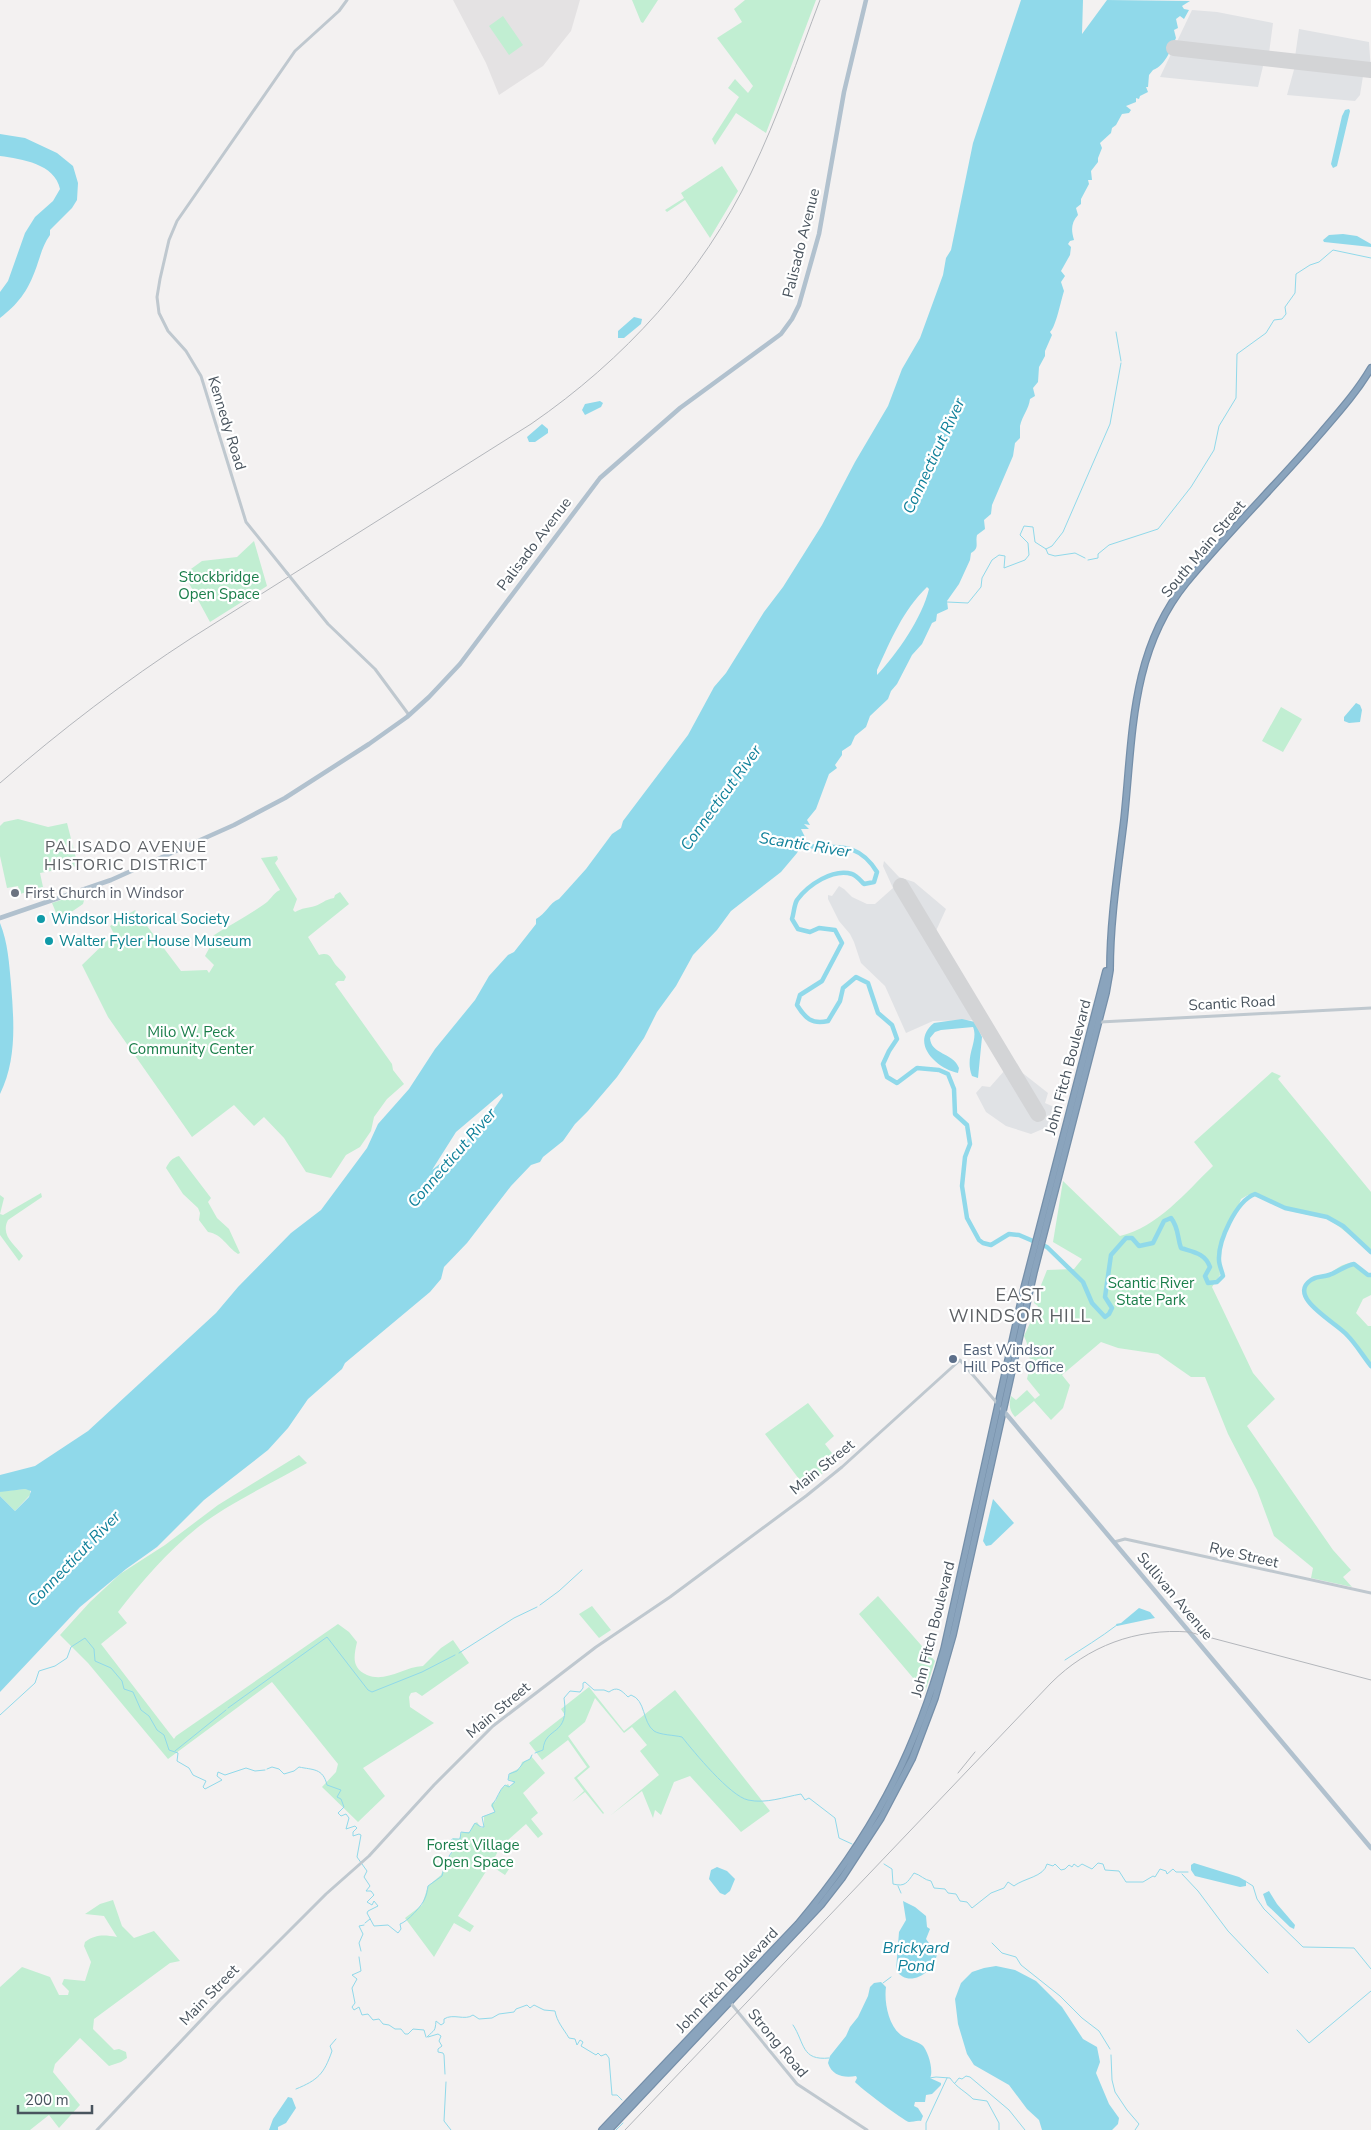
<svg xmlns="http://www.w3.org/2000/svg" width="1371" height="2130" font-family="'Nunito Sans',sans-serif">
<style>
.education{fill:#e4e2e3}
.airport{fill:#e0e2e5}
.green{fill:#c1eed2}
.water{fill:#90d9ea;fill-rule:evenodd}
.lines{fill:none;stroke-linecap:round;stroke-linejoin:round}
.stream{stroke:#90d9ea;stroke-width:1}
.river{stroke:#90d9ea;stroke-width:4.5}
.runway{stroke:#d3d4d6;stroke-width:16}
.highway-casing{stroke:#758fa9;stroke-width:8}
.minor{stroke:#bfc8cf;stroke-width:3}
.major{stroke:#b1c1ce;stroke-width:4.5}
.highway{stroke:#8aa4bd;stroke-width:5.5}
.rail{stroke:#b3b6bb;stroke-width:1}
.minor-bridge{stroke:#bfc8cf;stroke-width:3}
.worship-dot{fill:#6b7280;stroke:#fff;stroke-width:2}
.culture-dot{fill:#0f9aa8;stroke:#fff;stroke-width:2}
.service-dot{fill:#5c6f8a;stroke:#fff;stroke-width:2}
.labels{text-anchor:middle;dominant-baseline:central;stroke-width:4.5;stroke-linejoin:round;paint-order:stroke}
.street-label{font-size:15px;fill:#49545e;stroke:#fff}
.park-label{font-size:15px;fill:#1a7e4a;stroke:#fff}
.worship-label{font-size:15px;fill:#5b616d;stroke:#fff;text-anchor:start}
.culture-label{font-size:15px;fill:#0d838f;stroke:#fff;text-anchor:start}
.service-label{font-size:15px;fill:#4e5e75;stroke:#fff;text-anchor:start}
.water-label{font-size:16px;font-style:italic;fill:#11819a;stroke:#fff}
.neighbourhood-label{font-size:16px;letter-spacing:1px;fill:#5d6165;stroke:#fff}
.quarter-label{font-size:18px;letter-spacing:1px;fill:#5d6165;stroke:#fff}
</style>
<rect width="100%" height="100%" fill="#f3f1f1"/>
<path class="education" d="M453 0H580L571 31 543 66 499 95 486 63Z"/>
<path class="airport" d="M1192 10 1217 12 1273 23 1269 53 1295 57 1299 29 1369 42 1371 72 1363 76 1360 95 1355 101 1287 95 1295 66 1264 62 1258 87 1160 77Z
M884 861 899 877 914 882 946 909 935 933 1020 1071 1048 1093 1045 1103 1061 1110 1059 1122 1031 1134 1006 1126 986 1112 976 1093 982 1086 990 1087 1005 1070 978 1020 933 1021 906 1033 885 986 861 963 854 942 850 934 839 921 828 899V895L832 896 839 886 844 889 852 897 867 904H875L893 888 883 866Z"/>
<path class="green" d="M632 0H658L643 23 641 22Z
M745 0H816L766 133 736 113 715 145 712 139 739 97 728 88 735 79 748 93 753 86 717 38 742 22 734 9Z
M503 16 523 45 509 55 489 26Z
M722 166 738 191 710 238 685 200 667 212 665 210 684 198 681 193Z
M254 541 267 586 210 622 184 574 202 561 237 557Z
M1281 707 1302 719 1283 752 1262 741Z
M18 819 48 827 67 823 78 866 40 873 43 887 20 894 18 886 7 888 0 856V826L4 822Z
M277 856 278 859 275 863 297 899 293 910 295 912C302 908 308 908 315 906 323 903 324 900 334 898L335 895 340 892 349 904 308 937 319 955C330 952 330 957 335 964 339 969 343 971 346 977L344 981H338L335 984 392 1064 393 1070 404 1084 387 1099 374 1117 371 1131 360 1147 346 1155 331 1178 306 1172 284 1138 264 1117 254 1126 234 1105 192 1137 108 1017 82 965 114 934 110 926 135 910 181 971 207 970 209 973 214 965 205 956 213 941 211 937C228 926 246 917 263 905 270 901 273 893 280 890L261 858Z
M83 893 85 897 83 904 64 917 57 915 52 903Z
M1272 1072 1281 1076 1278 1079 1371 1192V1252L1337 1225 1328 1219 1295 1212 1259 1197 1248 1195 1241 1199 1237 1210 1222 1234 1218 1256 1220 1275 1212 1287 1253 1373 1275 1399 1247 1426 1333 1550 1351 1570 1343 1577 1352 1587 1311 1578 1313 1568 1274 1536 1257 1490 1228 1434 1205 1377H1191L1158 1354 1118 1348 1101 1342 1062 1375 1070 1385 1063 1408 1051 1420 1034 1401 1015 1417C1009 1410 1009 1405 1011 1396L1016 1400 1027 1390 1035 1399 1040 1395 1027 1379C1031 1363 1031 1351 1024 1336L1038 1306 1034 1303 1047 1270 1074 1269 1082 1259 1053 1242 1063 1181 1120 1236C1158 1227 1186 1192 1213 1166L1194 1142Z
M179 1156 211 1198 208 1202 217 1218 229 1229 240 1253 238 1254C227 1247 222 1234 208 1232L199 1220 200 1213 198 1208 183 1194 166 1168C169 1162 172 1158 179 1156Z
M41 1193 42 1197 8 1220C0 1236 15 1244 23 1256L19 1261 0 1235V1195L4 1198 0 1214 3 1215Z
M1353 1263 1371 1275V1295L1363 1299 1356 1313 1368 1326H1371V1366C1362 1357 1356 1345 1347 1335 1334 1320 1302 1309 1306 1286 1311 1278 1317 1281 1324 1277 1334 1272 1340 1263 1353 1263Z
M808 1403 834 1436 825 1444 838 1461 805 1487 765 1434Z
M299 1455 307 1463C273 1483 227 1504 197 1528 167 1552 142 1581 118 1612L127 1623 101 1644 174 1739 176 1736 338 1624 349 1632 357 1642C354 1656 351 1668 367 1675 386 1683 403 1667 423 1666L441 1648 453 1640 469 1663 422 1696 416 1692 411 1693 409 1697 410 1707 434 1723 363 1768 385 1796 358 1822 322 1787 336 1772 338 1764 272 1682 168 1759 88 1663 60 1635 90 1602 120 1574 165 1545 218 1505Z
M25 1489 30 1490V1495L15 1511 0 1496V1492L2 1491Z
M878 1596 935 1661 925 1692 859 1614Z
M592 1606 611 1630 599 1638 579 1614Z
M589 1687 624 1731 675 1690 770 1811 741 1832 690 1776 674 1782 661 1815 655 1810 653 1818 642 1791 611 1815 659 1775 640 1751 647 1745 632 1727 624 1733 595 1698 585 1722 568 1736 590 1767 577 1778 604 1813 603 1814 585 1792 572 1802 584 1791 574 1778 587 1767 568 1740 542 1760 529 1743 565 1715 561 1709Z
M531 1756 545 1773 523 1793 538 1813 531 1819 543 1834 538 1838 526 1824 500 1847 494 1859 509 1869 505 1875 490 1865 458 1916 474 1926 470 1932 454 1923 434 1957 405 1918 422 1905 428 1886 441 1875 445 1865 451 1863 450 1856 452 1852 450 1845 453 1843V1838L459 1839 462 1832H470L473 1825 477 1822 481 1828 484 1827V1816L495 1812 491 1806 492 1803 495 1802 502 1788 508 1784 510 1787 514 1782 508 1779 510 1773 520 1768 522 1762 530 1759Z
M113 1900 122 1926 134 1938 154 1931 180 1961 170 1963 94 2019 93 2029 114 2050 119 2049 126 2052 127 2058 121 2062 109 2066 80 2038 55 2064 53 2072 80 2105 59 2128 49 2115 30 2130H0V1987L22 1967 50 1977 59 1995H68L69 1991 62 1984 64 1979 85 1981 91 1962 84 1946 85 1942C96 1934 104 1935 117 1937L104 1916 85 1914 100 1904Z"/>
<path class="water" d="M1021 0H1083L1082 34 1107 0 1190 1 1182 6 1184 9 1189 10 1184 19 1180 16 1176 19 1178 28 1174 30 1176 38C1170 50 1166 65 1153 70L1149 75 1148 87H1146L1148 92 1140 96 1139 99 1136 98V102L1126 106 1131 110 1129 113 1122 114 1116 125 1112 128 1111 133 1100 143 1102 148 1098 158V162L1091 171 1092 180H1088L1089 184 1081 199V204L1076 208 1078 215C1071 223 1071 230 1074 240L1070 241 1068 244 1071 247 1070 255 1061 271 1065 276 1061 282 1064 291C1061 300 1056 327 1050 332L1052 335 1045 351V356L1039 367 1038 382 1033 388 1035 396 1030 399C1029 409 1022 416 1020 426 1020 430 1020 434 1020 438L1015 443 1013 456 992 505 991 514 984 520 985 529 977 535C975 543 980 548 971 553L970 560 959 584 947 601 948 609 937 614 936 621 932 623 922 644 912 655 897 684 891 691 888 699 870 716 866 727 855 736 851 745 842 751V755L835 765 837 768 829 774 816 809 807 820 810 825 804 824 809 829H801L805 837 797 853 781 872 731 911 717 930 693 955 676 986 657 1012 644 1038 617 1077 588 1111 575 1124 563 1141 543 1157 540 1162 531 1165 511 1186 467 1243 444 1267 441 1279 430 1292 345 1363 342 1369 308 1399 288 1428 268 1450 204 1500 157 1547 126 1569 80 1607 0 1692V1496L15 1511 29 1497 31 1491 25 1489 0 1492V1475L35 1466 88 1431 216 1313 238 1287 291 1233 321 1210 367 1148 378 1124 409 1089 435 1049 475 1000 489 976 508 955 514 952 536 924V919C546 914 549 903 559 899L586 869 612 834 621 828 623 821 688 735 714 687 726 673 764 612 783 587 822 525 855 462 888 406 902 369 920 338 943 275 946 258 951 250 973 143ZM927 587 929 589C922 618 897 654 877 675V670C891 640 903 610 927 587ZM502 1093 503 1096C485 1123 458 1151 432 1170L456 1132Z
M1349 109 1350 111 1337 166 1333 168 1331 164 1342 116 1345 110Z
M0 134 25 138 57 153 73 166 78 183 77 200 72 208 50 230V235C42 246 40 258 35 271 27 292 18 304 0 318V292L8 281 25 233 35 217 53 201 60 189C55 164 22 159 0 156Z
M1343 234 1357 236 1371 244V247L1324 242 1323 240 1329 235Z
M634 317 642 319 641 324 624 338H618V331Z
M600 401 603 403 601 407 585 415 582 410 585 404Z
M542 424 548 429V433L535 442H529L527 437Z
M1356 703 1360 705 1362 710 1360 722 1349 723 1344 721V717Z
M0 923C8 943 9 963 11 984 14 1022 17 1059 0 1094Z
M962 1019 975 1022 982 1037 978 1078 972 1076C964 1056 979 1041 973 1027L941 1030 935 1032 930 1038C931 1055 953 1052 959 1068L958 1073C937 1069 909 1043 934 1023Z
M993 1499 1014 1523 991 1545 986 1546 983 1541Z
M1139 1608 1150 1612 1155 1618 1117 1626 1116 1624 1121 1623Z
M1194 1863 1239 1877 1246 1881V1886L1240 1887 1195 1876 1191 1870V1865Z
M717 1867 727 1871 735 1879 730 1891 725 1895 720 1893 709 1879 711 1870Z
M1269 1891 1277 1904 1295 1925 1294 1929 1290 1927 1267 1905 1263 1894Z
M903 1901 915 1907 926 1916 927 1927 930 1929 926 1939 937 1954C934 1973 908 1989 896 1970L899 1932 906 1920Z
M996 1966 1015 1970 1036 1981 1062 2007 1083 2039 1097 2047 1100 2062 1096 2073 1109 2104 1119 2118 1118 2124 1112 2130H1042L1039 2120 1027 2109 1009 2085 974 2065 967 2054 958 2024 955 1999 961 1983 972 1972 984 1968Z
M881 1982 886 1987C884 2001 888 2025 901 2035 907 2039 916 2041 922 2045 928 2050 934 2071 930 2078L941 2083V2085L932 2094 926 2095 925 2102H915L914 2106 918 2108 923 2116 921 2121C917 2120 913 2122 909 2122 904 2121 859 2087 855 2082L857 2078 856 2076C844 2078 832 2076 828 2063L830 2056 846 2036 850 2027 858 2017 868 1996 870 1987 874 1983Z
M288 2097 292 2098 296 2108 286 2123 278 2127V2130H269L273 2119Z"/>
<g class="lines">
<path class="stream" d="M1116 332 1121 361
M1046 549 1052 546 1063 532 1110 424 1121 363
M1088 560 1098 558V554L1109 545 1158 529 1191 487 1214 450 1219 426 1236 398 1237 354 1266 333 1274 320 1282 319 1286 314 1285 307 1295 293 1296 274 1310 265 1319 262 1333 250 1371 258
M947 602 968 603 981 587 982 578 992 560 999 555 1005 556 1004 568 1025 560 1029 555 1028 543 1020 535 1024 526 1033 527 1035 542 1046 549 1048 554 1055 556 1075 553 1085 558
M540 1605 559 1591 582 1570
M459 1653 514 1618 537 1607
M1065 1660C1083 1648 1100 1638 1117 1625
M228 1708 327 1637 368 1690 372 1692 422 1672 455 1655
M0 1715 35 1683 39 1671 55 1666 67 1658 71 1647 85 1638 94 1649 95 1661 111 1668 122 1681 124 1689 133 1692 141 1710 149 1716 157 1730 164 1735 169 1750 178 1753 177 1761 189 1768 193 1775 206 1781 203 1787 205 1789 222 1780 217 1776 218 1772 225 1775 246 1768 255 1771 265 1770
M175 1751 226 1710
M535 1753 543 1750C545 1725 570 1738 564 1698L570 1691 580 1692 583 1688V1683L585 1682 594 1690H604L609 1692C617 1686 621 1690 628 1697L631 1695C646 1700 642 1722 654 1731 660 1735 674 1735 682 1737 694 1752 730 1796 748 1800 766 1804 784 1797 801 1794L805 1800 809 1798 835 1818 839 1838 852 1844
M267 1769 272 1767 279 1769 284 1774 294 1771 299 1767C313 1770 323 1768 327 1785L341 1790 337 1797 341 1799 344 1807 338 1813 341 1816 346 1814 349 1818 346 1829 355 1826 357 1828 353 1832V1836L359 1834 361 1835 357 1857 367 1871 364 1877 370 1886 366 1891H371L374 1895 367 1902 372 1905 374 1901 378 1906 368 1911 367 1913 374 1926 388 1925 398 1933 401 1929 400 1924C407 1922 423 1905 425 1898 427 1894 427 1891 428 1886L442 1876 444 1868 451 1863 449 1856 452 1852 450 1848 452 1839H460L461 1832 469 1833 475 1823 481 1827H484L482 1817 495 1812 492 1805C498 1798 499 1790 505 1785L509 1787 515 1782 508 1780 509 1774 517 1771 524 1762 530 1759 532 1755
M884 1864 892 1869 893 1884C905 1887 907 1883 914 1873 921 1875 924 1880 931 1881L934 1888 945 1889 948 1893 956 1894 960 1901 967 1902 972 1908 991 1893 1004 1888 1008 1882 1014 1886C1024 1878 1044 1877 1047 1864L1053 1866 1055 1864 1061 1870 1065 1869 1069 1865 1072 1867 1074 1864 1078 1867 1082 1864 1092 1869 1098 1863 1103 1864 1105 1870 1119 1871 1126 1882H1143L1153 1876 1155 1877 1160 1869 1166 1871 1167 1874 1173 1869 1176 1872H1188
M1182 1874 1198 1891 1228 1931 1268 1973
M1245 1881 1253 1886 1257 1899 1264 1909 1303 1947 1354 1948 1371 1969
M898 1886 901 1893
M365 1923 370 1919
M992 1943 1002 1953 1016 1957 1021 1965 1060 1996 1082 2018 1099 2031 1110 2049
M361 1951 359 1943 363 1934 359 1926 364 1925
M359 1957 361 1971 352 1975 357 1979 352 1988 355 2003 352 2007 354 2010 359 2007 362 2015 368 2014 373 2020 379 2019 383 2024 389 2025 395 2029H401L405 2034H408L413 2029 424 2030 426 2037
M883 1983 891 1977
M793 2025C805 2043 801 2061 829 2058
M1297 2030 1309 2043 1371 1991
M427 2037C435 2029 435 2032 436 2021L441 2025 444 2023V2019C453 2013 465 2021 473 2015L479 2019 492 2018 499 2014 514 2012 516 2009 527 2005 530 2008 534 2005 544 2010 555 2011C557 2022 563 2028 569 2038L575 2039 577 2045 580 2040 583 2042 581 2046 596 2055 598 2053 601 2056 606 2054 609 2058 612 2095H617L622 2100
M428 2037 438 2034 441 2036 439 2041 442 2046 438 2049V2052L443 2053 444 2055 445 2074
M1111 2055 1112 2080 1115 2092 1127 2110 1139 2124 1135 2130
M929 2078 936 2077 950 2078C957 2088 965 2091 973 2099L987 2101 999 2123V2130
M446 2082 444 2121 451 2130
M955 2083 959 2078 962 2079 966 2076 970 2077 1009 2110 1025 2130
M296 2089C318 2080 324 2074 332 2051L330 2046 336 2039
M616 2130 623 2123
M926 2130V2123L947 2078"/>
<path class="river" d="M797 845C830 851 855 836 877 872L874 882 864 884C861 881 856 875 852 874 833 868 808 885 797 900 794 905 794 913 792 919L798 929 810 932 819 928 835 930 842 943 822 981 800 995 797 1005C805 1018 812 1025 828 1021L840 1001 843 988 856 977 868 983 878 1013 892 1025 897 1039 889 1051 883 1064 887 1077 897 1083 917 1068 939 1070 948 1074 954 1089 955 1114 967 1125 970 1144 965 1157 962 1186 967 1218 979 1240 983 1243 991 1245 1009 1234 1019 1235 1047 1247 1083 1282 1092 1303 1105 1317 1109 1314 1112 1308 1105 1297 1111 1255 1126 1238H1132L1139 1246 1153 1243 1164 1221 1171 1218C1179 1228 1177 1237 1181 1248 1193 1252 1205 1253 1210 1267L1205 1276 1208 1283 1217 1282 1223 1276C1222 1271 1219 1265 1219 1260 1218 1241 1236 1201 1255 1194L1285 1208 1327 1217 1343 1226 1371 1252
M1371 1275H1368L1354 1264C1344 1266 1338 1272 1329 1275 1323 1277 1316 1276 1311 1280 1286 1297 1337 1323 1347 1335 1356 1344 1363 1356 1371 1366"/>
<path class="runway" d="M1174 48 1371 70
M901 886 1038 1114"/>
<g class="highway-casing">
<path id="highway" d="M602 2130 798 1924C870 1839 914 1757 944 1649L1024 1288 1106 971
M609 2130 821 1905 842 1878 881 1818 912 1759 935 1698 953 1635 1034 1272 1106 993 1110 970C1110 920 1118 870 1124 820 1133 736 1130 652 1186 583 1229 531 1277 484 1320 434 1338 413 1357 392 1371 368"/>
</g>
<path class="minor" d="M287 573 246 522 201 376 186 351 168 331 159 313 157 297 160 279 169 240 177 221 295 51 339 11 347 0
M307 598 328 624 375 669 409 715
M1100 1022 1371 1008
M1114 1542 1125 1539 1371 1593
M729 2001 797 2084 867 2130
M97 2130 220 2000 326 1894 369 1856 434 1785 493 1726 596 1647 670 1597 806 1496 842 1467 960 1360 997 1403"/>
<path class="major" d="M0 918 111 880 234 825 285 798 369 744 407 717 429 697 460 664 600 478 680 408 781 334 792 319 799 305 819 234 844 92 866 0
M1002 1409 1371 1848"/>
<use href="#highway" class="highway"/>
<path class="rail" d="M0 783C61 730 125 681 193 637L531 424C624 360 702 275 751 173 778 117 798 58 820 0
M958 1773 975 1752
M625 2130 1051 1683C1088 1646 1136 1628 1189 1632L1371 1680"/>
<path class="minor-bridge" d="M287 573 307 598"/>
</g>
<circle class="worship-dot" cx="15" cy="893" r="5"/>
<g class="culture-dot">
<circle cx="41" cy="919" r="5"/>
<circle cx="49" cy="941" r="5"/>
</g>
<circle class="service-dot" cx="953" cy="1359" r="5"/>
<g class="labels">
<g class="street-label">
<text transform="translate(801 243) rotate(-76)">Palisado Avenue</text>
<text transform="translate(227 423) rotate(73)">Kennedy Road</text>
<text transform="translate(534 544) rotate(-53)">Palisado Avenue</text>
<text transform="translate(1203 549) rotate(-50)">South Main Street</text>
<text transform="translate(1232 1003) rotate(-3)">Scantic Road</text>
<text transform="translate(1068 1067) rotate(-75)">John Fitch Boulevard</text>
<text transform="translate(822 1467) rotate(-39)">Main Street</text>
<text transform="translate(1244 1555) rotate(13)">Rye Street</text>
<text transform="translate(1175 1596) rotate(50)">Sullivan Avenue</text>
<text transform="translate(933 1629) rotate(-76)">John Fitch Boulevard</text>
<text transform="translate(498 1710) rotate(-40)">Main Street</text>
<text transform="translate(727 1980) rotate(-46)">John Fitch Boulevard</text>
<text transform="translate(209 1995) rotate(-46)">Main Street</text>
<text transform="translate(778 2043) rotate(50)">Strong Road</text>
</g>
<g class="park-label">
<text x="219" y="577">Stockbridge<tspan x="219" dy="17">Open Space</tspan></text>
<text x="191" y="1032">Milo W. Peck<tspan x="191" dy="17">Community Center</tspan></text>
<text x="1151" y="1283">Scantic River<tspan x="1151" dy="17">State Park</tspan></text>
<text x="473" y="1845">Forest Village<tspan x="473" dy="17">Open Space</tspan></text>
</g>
<g class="worship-label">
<text x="25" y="893">First Church in Windsor</text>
</g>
<g class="culture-label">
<text x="51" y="919">Windsor Historical Society</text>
<text x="59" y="941">Walter Fyler House Museum</text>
</g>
<g class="service-label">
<text x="963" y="1350">East Windsor<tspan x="963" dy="17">Hill Post Office</tspan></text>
</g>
<g class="water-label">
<text transform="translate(934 456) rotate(-65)">Connecticut River</text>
<text transform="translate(721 798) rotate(-54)">Connecticut River</text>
<text transform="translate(805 845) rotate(9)">Scantic River</text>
<text transform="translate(452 1158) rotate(-49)">Connecticut River</text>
<text transform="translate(74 1559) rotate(-46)">Connecticut River</text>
<text x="916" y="1948">Brickyard<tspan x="916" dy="18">Pond</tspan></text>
</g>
<g class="neighbourhood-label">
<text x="126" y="847">PALISADO AVENUE<tspan x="126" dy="18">HISTORIC DISTRICT</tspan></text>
</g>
<g class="quarter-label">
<text x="1020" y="1295">EAST<tspan x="1020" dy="21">WINDSOR HILL</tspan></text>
</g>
</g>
<path d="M18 2105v8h74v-8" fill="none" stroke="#49545e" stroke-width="2.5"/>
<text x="25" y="2105" font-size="15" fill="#49545e" stroke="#ffffff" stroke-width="4" paint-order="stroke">200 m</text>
</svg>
